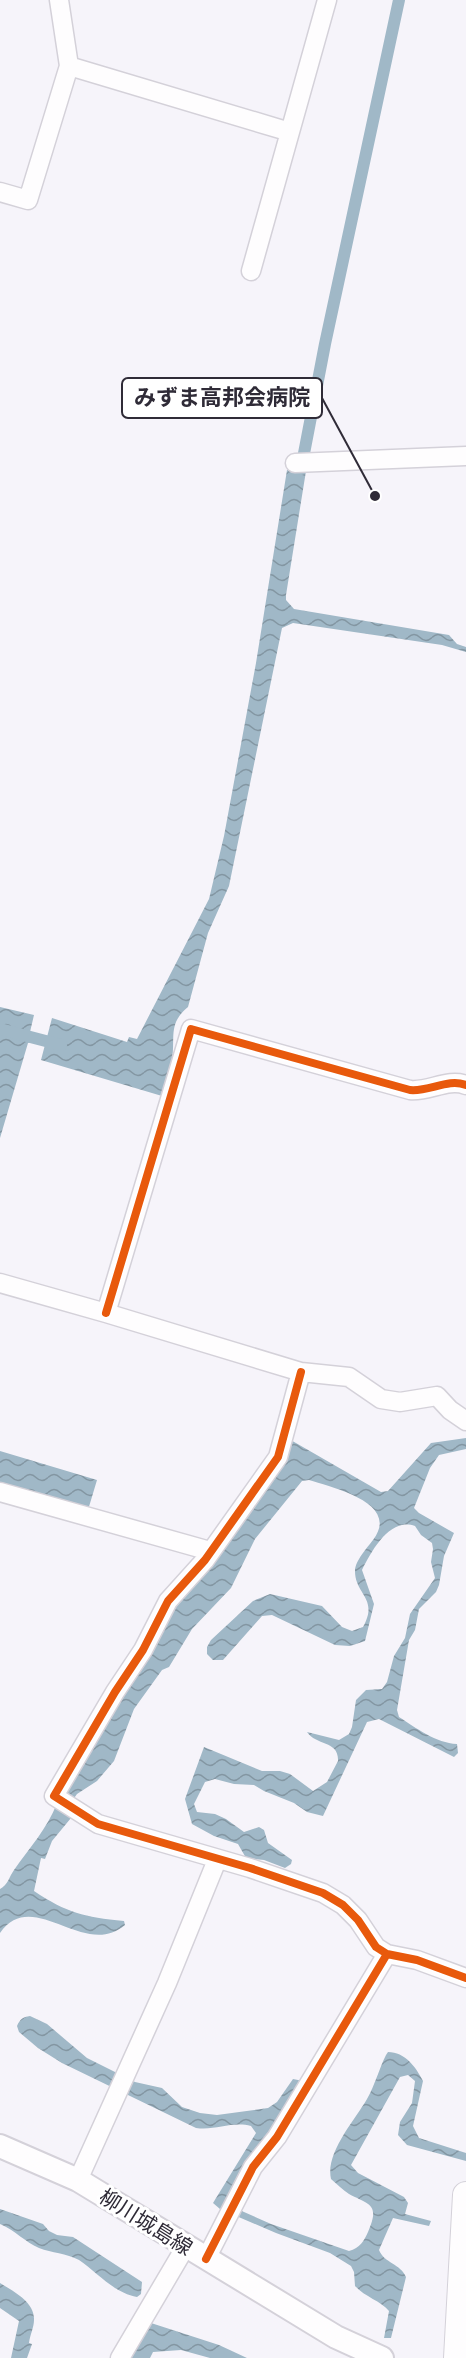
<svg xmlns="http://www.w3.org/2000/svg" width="466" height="2358" font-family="Poppins,'Noto Sans JP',sans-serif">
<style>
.water{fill:url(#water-waves)}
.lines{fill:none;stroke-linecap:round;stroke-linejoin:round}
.canal{stroke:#a0b8c7;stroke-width:12}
.minor-casing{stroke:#d4d1d9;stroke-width:21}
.major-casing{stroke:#d4d1d9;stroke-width:26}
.highway-casing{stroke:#d4d1d9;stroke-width:28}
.minor{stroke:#fefdfe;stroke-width:18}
.major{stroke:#fefdfe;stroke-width:22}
.highway{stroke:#fefdfe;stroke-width:26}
.cycleway-casing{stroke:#fff;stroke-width:11}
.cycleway{stroke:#e8590c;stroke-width:8}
.labels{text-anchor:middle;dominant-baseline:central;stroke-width:6;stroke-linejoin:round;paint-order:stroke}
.street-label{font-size:21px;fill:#2f2b37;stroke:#fff}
.leader{fill:none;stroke:#2f2b37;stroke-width:2}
.callout-dot{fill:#2f2b37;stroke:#fff;stroke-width:2}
.callout{fill:#fff;stroke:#2f2b37;stroke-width:2}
.callout-label{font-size:22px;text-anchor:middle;font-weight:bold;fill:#2f2b37}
</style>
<defs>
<pattern id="water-waves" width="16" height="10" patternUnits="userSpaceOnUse" patternTransform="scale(1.5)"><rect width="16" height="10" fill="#a0b8c7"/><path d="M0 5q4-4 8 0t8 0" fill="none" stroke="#8396a2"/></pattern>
</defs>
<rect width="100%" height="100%" fill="#f6f4fa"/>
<path class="water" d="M287 470 306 471 286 595V600L294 609 449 635 457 644 466 647V652L442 645 293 623 282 628 229 886 208 933 188 1007C166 1025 177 1040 171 1064 169 1074 165 1085 162 1096L41 1060 52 1018 127 1042 129 1037 137 1039 209 899 224 836 256 663Z
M0 1007 34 1015 30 1032 33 1033 31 1042 28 1043 0 1138Z
M466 1438V1449L439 1455 430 1468 414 1508 419 1513 454 1533 444 1556 439 1585 436 1592 419 1609 415 1630 409 1640 397 1710 399 1717C416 1728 436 1743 457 1744L458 1753 454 1757 379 1719 367 1722 323 1816 307 1812 294 1803 264 1791 254 1785 234 1784 215 1779 205 1782 194 1804 197 1812 215 1814 226 1819 244 1832 259 1827 264 1830 268 1843 292 1860 291 1864 285 1868 264 1860 246 1858 238 1844 214 1836 192 1824 185 1799 204 1747 262 1771H280L290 1774 313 1791 327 1782 338 1761C339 1740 316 1746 307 1732L339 1740 349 1734 352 1727 356 1700 366 1690 382 1689 387 1682 394 1656 405 1638 410 1614 435 1578 431 1562 433 1549 432 1543 421 1535 415 1526C390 1517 372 1550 362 1570L374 1604 365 1641 350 1646 335 1645 272 1615 262 1616 223 1660H213L207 1654V1647L211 1640 253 1601 270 1594 322 1606 342 1627 352 1631 363 1627C379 1598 355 1595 355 1571 355 1561 367 1548 373 1540 401 1503 334 1488 309 1480L302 1481 255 1539 231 1588 192 1629 169 1667 162 1670 134 1709 114 1761 97 1781 77 1794 72 1801 71 1818 52 1841 45 1859 41 1858 34 1891C67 1913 84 1917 124 1921L125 1925C84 1960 33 1886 0 1933V1889C8 1885 9 1877 14 1870 30 1847 47 1829 57 1803L173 1605 289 1439 381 1492 388 1491 431 1443Z
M0 1451 97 1480 88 1510 77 1506 78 1504 71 1502 70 1505 0 1484Z
M30 2016 47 2024 87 2058 135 2082 162 2088 182 2107 200 2113 217 2115 268 2108 277 2102 293 2079 303 2081 228 2205 271 2224 349 2251C360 2248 364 2241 368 2232 380 2204 370 2205 349 2194 343 2190 337 2184 331 2179 325 2153 355 2120 367 2099 375 2085 379 2069 386 2055L388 2052C405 2052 416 2067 423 2081L413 2126 419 2138 466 2153V2161L407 2145 398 2135 400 2122 412 2103 415 2081 408 2075 400 2077 351 2165 358 2173 404 2197 408 2203 405 2214 431 2221 429 2226 393 2218 379 2250C384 2263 401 2264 406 2277L391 2338H384L389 2311C381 2301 365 2297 355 2286L354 2272 351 2266 330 2253 276 2233 220 2209 213 2203 256 2133 251 2126C232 2121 215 2131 196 2128L62 2063 38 2048 19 2032 17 2026C20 2019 23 2017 30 2016Z
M0 2209 43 2224 49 2231 57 2235 73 2237 142 2282 141 2294 137 2297C114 2293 98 2273 79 2260 66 2253 52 2253 39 2248 25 2242 16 2231 0 2224Z
M0 2283C13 2291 35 2302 34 2320 34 2327 30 2335 29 2343L32 2344 27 2358H11L19 2321 0 2308Z
M151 2323 219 2345 247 2358H210L181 2350 153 2352 150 2358H131Z"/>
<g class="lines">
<path class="canal" d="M301 469 325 344 399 0
M0 1029 61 1045"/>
<g class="minor-casing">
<path id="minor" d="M69 66 290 132
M0 192 28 200 69 66 59 0
M251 271 327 0
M295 463 466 456
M0 1283 106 1313 301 1372 349 1377 381 1399 400 1402 437 1396 450 1410 466 1421
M106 1313 191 1029 410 1090C429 1092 448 1078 466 1085
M301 1372 278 1457 205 1560 168 1601 143 1650 115 1692 54 1796 98 1824 250 1868 323 1893 343 1905 358 1920 376 1947 387 1954 417 1960 466 1978
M0 1492 210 1551
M78 2180 167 1983 217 1860
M206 2259 253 2167 277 2137 387 1954
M120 2358 186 2246"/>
</g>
<g class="major-casing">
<path id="major" d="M0 2146 78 2180 336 2337 382 2358"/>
</g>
<g class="highway-casing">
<path id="highway" d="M457 2358 466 2195"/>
</g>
<use href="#minor" class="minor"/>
<use href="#major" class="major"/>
<use href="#highway" class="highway"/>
<g class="cycleway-casing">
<path id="cycleway" d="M106 1313 191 1029 410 1090C429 1092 448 1078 466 1085
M301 1372 278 1457 205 1560 168 1601 143 1650 115 1692 54 1796 98 1824 250 1868 323 1893 343 1905 358 1920 376 1947 387 1954 417 1960 466 1978
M206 2259 253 2167 277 2137 387 1954"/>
</g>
<use href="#cycleway" class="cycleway"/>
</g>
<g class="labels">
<g class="street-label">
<text transform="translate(146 2222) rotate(32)">柳川城島線</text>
</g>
</g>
<path class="leader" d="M375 496L322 398"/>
<circle class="callout-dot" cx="375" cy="496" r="6"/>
<rect class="callout" x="122" y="378" width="200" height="40" rx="6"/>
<g class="callout-label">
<text x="222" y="405">みずま高邦会病院</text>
</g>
</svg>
